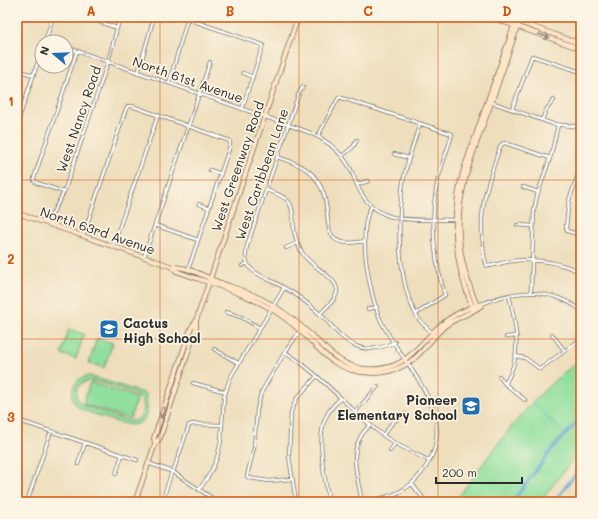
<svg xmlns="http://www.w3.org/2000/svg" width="598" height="519" font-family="Mali,sans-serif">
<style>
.green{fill:#90df9d;stroke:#5e8564;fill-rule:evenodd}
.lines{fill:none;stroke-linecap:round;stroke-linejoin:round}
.stream{stroke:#5ba2d1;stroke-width:1}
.canal{stroke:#5ba2d1;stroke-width:3}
.street-casing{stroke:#6f6a5e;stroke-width:4}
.secondary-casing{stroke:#6f6a5e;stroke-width:5.5}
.street{stroke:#fff;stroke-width:2.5}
.secondary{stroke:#ffe4c6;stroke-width:4}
.oneway{stroke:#958878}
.grid{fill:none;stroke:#d5540f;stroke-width:1;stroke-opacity:0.55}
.labels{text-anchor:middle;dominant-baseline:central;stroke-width:3.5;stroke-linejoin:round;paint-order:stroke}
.street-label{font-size:13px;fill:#2b2b2b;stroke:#fcf5e5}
.poi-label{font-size:13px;font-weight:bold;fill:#2b2b2b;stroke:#fcf5e5;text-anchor:start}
.neatline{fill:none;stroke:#d5540f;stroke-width:1.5}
.grid-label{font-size:13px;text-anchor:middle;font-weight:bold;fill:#d5540f}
</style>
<rect width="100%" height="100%" fill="#fcf5e5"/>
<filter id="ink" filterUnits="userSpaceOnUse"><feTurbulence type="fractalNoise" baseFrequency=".025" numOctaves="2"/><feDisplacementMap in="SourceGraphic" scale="8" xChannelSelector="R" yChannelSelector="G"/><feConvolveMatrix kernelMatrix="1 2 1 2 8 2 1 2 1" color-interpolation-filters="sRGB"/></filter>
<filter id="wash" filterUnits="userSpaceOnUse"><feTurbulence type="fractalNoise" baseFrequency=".012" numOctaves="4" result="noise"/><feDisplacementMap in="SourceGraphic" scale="16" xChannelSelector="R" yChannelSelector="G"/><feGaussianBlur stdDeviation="0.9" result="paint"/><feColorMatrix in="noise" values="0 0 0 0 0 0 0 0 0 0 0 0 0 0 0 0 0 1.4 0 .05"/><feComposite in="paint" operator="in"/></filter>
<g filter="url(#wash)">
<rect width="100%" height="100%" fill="#eedebc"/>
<path class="green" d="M69 329 84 334 76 359 61 354Z
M97 338 113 343 104 368 89 363Z
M581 360V449L540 502H453C465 490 474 475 485 461 513 424 542 386 581 360Z
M90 376 146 394C144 401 150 407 146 415 144 421 138 425 131 425 122 425 94 414 83 410 66 402 70 377 90 376ZM90 380C97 381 135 393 140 398 144 402 145 409 142 415 139 420 134 421 128 421L85 406 80 403 76 396 77 388 82 383Z
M90 382 137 398 130 419 83 404Z"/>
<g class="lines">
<path class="stream" d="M533 403 565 434"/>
<path class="canal" d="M512 502 553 448 581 418
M554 502 581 467"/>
</g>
</g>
<g filter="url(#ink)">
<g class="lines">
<g class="street-casing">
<path id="street" d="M91 19 117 28
M188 19 263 45 242 109
M45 42 53 17
M575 43 581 27
M66 47 300 129C321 136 339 148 350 168 353 174 355 181 358 187 364 200 375 211 389 216 407 222 436 219 456 220
M17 70 33 75
M138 73 154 17
M243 73 253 77
M169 83 188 17
M303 87 299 93 247 246C245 255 245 263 251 269 260 277 273 281 283 287 296 294 309 304 320 314 331 324 340 339 354 345 368 352 381 348 395 342
M491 102 553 124 581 127
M512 109 532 56 581 72
M542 120 546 110 554 100
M17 124 42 50
M420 124C413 145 405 166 402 189 397 226 398 286 418 318 422 324 428 329 433 333
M318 136 339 97 452 134C448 149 442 164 438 179 430 217 433 257 445 295L416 314
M394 154 409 158
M342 156 353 147 357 140
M277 157C292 162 307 166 316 179 322 187 325 196 326 205 329 217 325 238 341 242 348 244 358 242 365 241
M550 158 505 143 502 144 500 147C489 179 478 209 483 244 483 251 484 259 487 266 495 266 503 262 512 261 536 258 558 262 581 272
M581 167 569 200 566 227 567 231 581 235
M210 170 221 174
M357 185 368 181
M523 187 538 192
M266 190C274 193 283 195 288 201 294 207 293 222 294 231 296 239 298 247 303 254 310 266 335 276 337 289 338 299 326 307 320 314
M64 192 37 183 34 181V178L77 51
M199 204 209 208
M47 223 64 192 108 62 120 17
M155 225 198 240
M517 225 533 226
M83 236 126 109 128 106H132L230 141V146L188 270
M113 246 158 115
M286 248 297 243
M144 257 210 62
M242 266 247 263
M531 292 534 210 537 196 551 155 558 125
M482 304C516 289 551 288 581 310
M368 309 377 307
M226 312 241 317 260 328
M552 334 564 350
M506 337 517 336
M214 349 238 363
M285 352C322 375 349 410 384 436 398 446 414 453 430 461
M516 356 525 358 540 369 581 339
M499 376 505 384 525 400
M193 383 226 392
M505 384C523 356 516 324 509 295
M356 411 378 386
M17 420 137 460
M17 425 19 421
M383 435 393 422 405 414
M390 451 395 443
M148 463 173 472 218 502
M78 464 85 443
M173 472 189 425 193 424 222 425
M116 474 122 455
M292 479 269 481 249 478 247 476 254 448 257 410 261 393 285 352 300 331
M412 484 426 502
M199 490 211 472 217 458 221 441 224 397 230 378 284 288
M27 502 51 431
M162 502 172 471
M209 502 212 498
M296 502 289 456 291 412 297 398 317 376
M329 502C325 479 315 435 327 415 330 408 336 403 341 398
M362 502C359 484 350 456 359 440 361 434 366 429 370 425
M364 502C393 497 411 491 427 465 460 413 402 365 381 321 370 297 356 228 372 206"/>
</g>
<g class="secondary-casing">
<path id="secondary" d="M490 17 581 49
M505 17 581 44
M17 213 173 267C187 266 203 276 216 281 236 289 256 294 274 306 287 314 299 324 310 334 327 350 342 368 368 369 401 371 413 353 433 332 442 323 453 315 465 310 471 307 476 305 482 304
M173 267 176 271C211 284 248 293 279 314 291 322 302 332 312 342 319 349 326 357 334 362 359 378 394 377 416 357 427 347 434 335 445 326 457 317 471 314 482 305
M477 306C468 283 460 260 459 235 456 190 475 148 490 106 501 76 510 47 521 17
M473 308C454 263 450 216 464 169L517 17
M155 444 160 438 196 328V321
M135 502 155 444 154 438 191 328 196 321 298 17"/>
</g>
<use href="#street" class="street"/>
<use href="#secondary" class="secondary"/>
</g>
<defs><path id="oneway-shaft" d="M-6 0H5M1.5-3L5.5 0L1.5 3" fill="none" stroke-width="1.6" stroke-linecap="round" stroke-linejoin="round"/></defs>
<g class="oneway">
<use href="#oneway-shaft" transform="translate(544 36) rotate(19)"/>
<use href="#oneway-shaft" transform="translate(163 413) rotate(109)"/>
</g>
</g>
<path class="grid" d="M160 17V502M299 17V502M438 17V502M17 180H581M17 339H581"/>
<defs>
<g id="school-square" transform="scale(1)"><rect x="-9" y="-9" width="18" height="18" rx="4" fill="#1f6fb2" stroke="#fcf5e5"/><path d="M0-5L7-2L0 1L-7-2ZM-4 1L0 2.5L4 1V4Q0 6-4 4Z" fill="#fff"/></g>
</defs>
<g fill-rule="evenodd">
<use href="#school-square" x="109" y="329"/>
<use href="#school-square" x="471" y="406"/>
</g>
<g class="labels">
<g class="street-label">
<text transform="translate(188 79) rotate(19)">North 61st Avenue</text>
<text transform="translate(78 119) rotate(-71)">West Nancy Road</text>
<text transform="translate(237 166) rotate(-71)">West Greenway Road</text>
<text transform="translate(261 174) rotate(-71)">West Caribbean Lane</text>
<text transform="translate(98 230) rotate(19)">North 63rd Avenue</text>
</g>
<g class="poi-label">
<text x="123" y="322">Cactus<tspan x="123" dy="15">High School</tspan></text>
<text x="457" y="399" text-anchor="end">Pioneer<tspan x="457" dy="15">Elementary School</tspan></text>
</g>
</g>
<rect width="598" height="519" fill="none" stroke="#fcf5e5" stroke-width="44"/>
<g transform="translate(54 54) rotate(289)"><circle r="19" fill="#fcf5e5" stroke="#a8a49b"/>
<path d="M0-3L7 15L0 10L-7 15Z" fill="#1f6fb2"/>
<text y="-6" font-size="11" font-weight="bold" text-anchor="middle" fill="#2b2b2b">N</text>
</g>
<path d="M436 477v6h86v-6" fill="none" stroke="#2b2b2b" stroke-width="2"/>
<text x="442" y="477" font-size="12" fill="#2b2b2b" stroke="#fcf5e5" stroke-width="3" paint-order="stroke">200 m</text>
<rect x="22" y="22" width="554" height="475" class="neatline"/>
<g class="grid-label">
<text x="91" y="16">A</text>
<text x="230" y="16">B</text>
<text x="368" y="16">C</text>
<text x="507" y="16">D</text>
<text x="11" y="106">1</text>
<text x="11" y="264">2</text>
<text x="11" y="422">3</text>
</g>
</svg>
